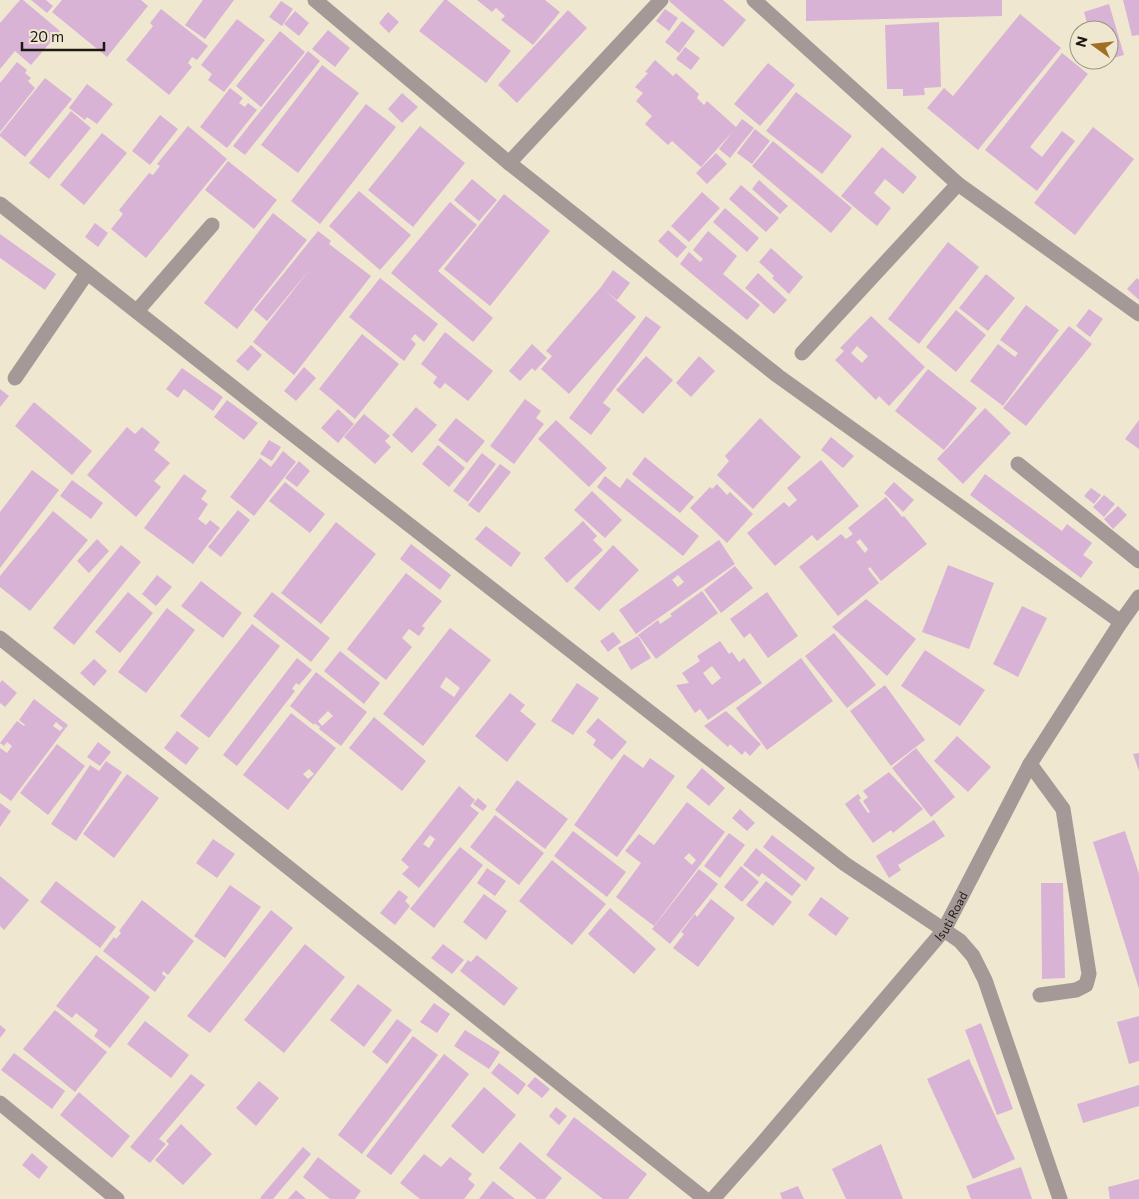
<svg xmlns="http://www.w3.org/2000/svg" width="1139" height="1199" font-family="Commissioner,sans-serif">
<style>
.building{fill:#d8b3d5;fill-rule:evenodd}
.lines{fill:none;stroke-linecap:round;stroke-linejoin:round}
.minor{stroke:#a59998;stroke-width:15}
.labels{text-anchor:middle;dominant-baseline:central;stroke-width:4;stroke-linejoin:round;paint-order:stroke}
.street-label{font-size:12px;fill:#1c1911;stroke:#f0e7d1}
</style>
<rect width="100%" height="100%" fill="#f0e7d1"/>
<path class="building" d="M20 0H23L60 31 31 65 15 51 0 69V23Z
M31 0H46L53 6 47 13Z
M62 0H141L148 6 107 57 52 12Z
M203 0H234L205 39 185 25Z
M444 0H447L511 51 486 83 419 31Z
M477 0H545L560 12 533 45 501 20 505 16 496 8 492 12Z
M670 0H723L746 20 723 47 669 1Z
M806 0H1002V16L806 21Z
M1123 0H1139V35L1132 36Z
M281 1 293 9 282 26 269 17Z
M1109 4 1124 55 1109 59V30H1089L1084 12Z
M161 9 208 46 197 60 192 57 188 63 192 67 169 95 126 60 153 26 150 23Z
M665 9 678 18 669 31 656 21Z
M568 10 587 28 517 103 498 85Z
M295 11 309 23 299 36 284 24Z
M388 12 399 22 389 33 379 23Z
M1020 14 1061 48 978 150 927 108 944 88 953 96Z
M237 19 265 40 224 92 208 80 212 74 201 65Z
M682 21 695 31 679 53 665 42Z
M939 22 941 87 924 88 925 95 903 96V89H887L885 25Z
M328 30 350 48 335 67 312 49Z
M280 31 305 52 261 107 236 86Z
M685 47 700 58 691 70 676 59Z
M308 51 320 61 245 155 233 146Z
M1062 53 1088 74 1030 147 1042 157 1062 131 1075 141 1037 191 985 150Z
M655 60 673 76 676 73 699 94 697 98 704 105 707 101 736 127 742 119 754 128 730 158 719 149 733 131 701 167 672 141 668 145 645 124 652 116 636 101 643 93 635 87 648 73 645 72Z
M17 62 27 70 25 73 31 78 28 81 35 88 0 132V83Z
M768 63 795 85 760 126 734 104Z
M322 65 359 93 298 173 261 145Z
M45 78 72 99 25 157 0 136V134Z
M87 84 113 104 97 124 87 117 85 120 69 108Z
M230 88 243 98 239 103 245 107 248 103 257 110 227 148 200 127Z
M796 92 852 136 822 174 766 131Z
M402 93 418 107 402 123 388 109Z
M366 104 396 127 320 224 291 201Z
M71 111 91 128 49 179 29 163Z
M160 115 178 129 150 165 132 151Z
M188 126 227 159 146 258 111 229 123 214 119 210 149 173 153 175 160 166 157 164Z
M420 126 465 163 413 227 368 190Z
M1093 127 1134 159 1075 235 1034 203Z
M755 129 770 141 752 164 737 153Z
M102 133 127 153 84 205 60 185Z
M773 141 852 208 831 233 752 166Z
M882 147 917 177 903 194 885 179 874 193 891 208 877 226 841 196Z
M716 153 727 164 707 184 696 173Z
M228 161 277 200 254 229 205 190Z
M472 179 497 200 479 221 454 200Z
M759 180 788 206 780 214 752 189Z
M741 185 779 218 766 232 729 199Z
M359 191 411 235 380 270 329 226Z
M702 192 720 208 689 242 671 226Z
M504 194 550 231 490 306 444 269Z
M450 202 477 225 438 271 493 318 473 342 391 273Z
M725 208 759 238 747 252 713 222Z
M273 213 307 240 237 329 204 303Z
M95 223 108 233 98 247 85 237Z
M668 230 687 247 677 258 658 241Z
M318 231 331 241 329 244 371 276 294 375 253 342 310 269 267 321 254 310Z
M708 231 737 256 723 274 760 305 747 320 680 264 689 252 700 262 703 259 693 250Z
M0 234 56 274 45 290 0 258Z
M948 242 979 267 919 344 888 319Z
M771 248 803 277 789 294 772 278 774 276 759 262Z
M613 270 630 283 617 300 604 290 636 317 569 394 541 369 552 356 546 351 601 287Z
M758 273 787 300 774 314 745 288Z
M986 274 1015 298 988 331 959 308Z
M380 278 438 324 424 342 415 334 411 339 416 344 404 361 349 317Z
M1137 278 1139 280V300L1127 289Z
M1026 305 1059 330 1003 406 970 381 998 344 1015 357 1018 353 1000 340Z
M1089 309 1103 319 1090 337 1076 326Z
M956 310 986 335 956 372 926 347Z
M646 316 661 327 603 403 611 409 591 435 569 418Z
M871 316 925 367 889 406 879 396 876 400 835 360 844 351 840 348ZM857 346 868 356 862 363 851 353Z
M1069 326 1092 344 1026 426 1003 408Z
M445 332 493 371 468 401 445 383 440 389 433 383 437 377 421 364Z
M362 334 399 364 355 419 319 389Z
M532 344 547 358 535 371 532 368 520 381 509 371Z
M251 345 262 355 248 371 236 361Z
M646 356 673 380 643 414 616 390Z
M699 356 715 371 691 397 676 383Z
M304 367 316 378 296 401 284 391Z
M182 368 223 397 213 411 184 389 178 398 166 389Z
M928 369 977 408 944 450 895 411Z
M0 389 9 396 0 407Z
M525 399 541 411 536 418 544 424 514 464 490 446Z
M227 400 258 423 244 440 214 417Z
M34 402 92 451 72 475 15 426Z
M416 407 437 425 412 453 392 435Z
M985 408 1011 433 963 484 937 459Z
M338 409 354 424 338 443 321 428Z
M364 414 390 436 385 441 391 447 375 464 344 437Z
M456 418 485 441 467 463 438 440Z
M760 418 801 457 753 509 717 475 729 461 725 456Z
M556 420 607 468 589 487 538 439Z
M1139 420V449L1125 439Z
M127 427 135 434 142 427 160 442 154 450 170 463 154 481 161 487 136 517 87 475Z
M831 437 854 456 843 468 821 450Z
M269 440 281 447 272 461 260 454Z
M438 445 465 468 449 487 422 464Z
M283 451 296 462 254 516 230 497 260 458 271 467Z
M482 453 496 464 468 502 453 491Z
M645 457 694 497 680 513 632 474Z
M821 460 859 506 817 541 812 535 775 566 747 533 784 502 789 507 797 500 787 488Z
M299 461 310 471 297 487 285 478Z
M500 464 511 472 479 513 468 505Z
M32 470 59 490 0 568V512Z
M184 474 207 491 201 499 208 504 198 519 206 525 210 520 220 528 193 564 144 528Z
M985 474 1062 531 1067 524 1092 543 1083 555 1093 562 1081 578 970 495Z
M605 476 620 488 627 478 699 536 683 556 597 487Z
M72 480 103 503 91 519 60 496Z
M285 482 325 514 310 533 269 501Z
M894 482 914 500 903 512 884 493Z
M717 484 727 495 730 492 753 514 727 543 690 508 710 487 712 489Z
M1091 488 1101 495 1094 504 1084 496Z
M592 491 622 520 605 538 574 510Z
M1104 495 1115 504 1104 517 1093 507Z
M886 497 902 517 904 516 927 544 881 581 870 567 868 569 879 583 838 616 799 567 841 534 846 539 853 534 848 528ZM860 539 868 549 865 553 856 542Z
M1118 506 1127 515 1113 529 1104 519Z
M238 510 250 520 221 557 208 547Z
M53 511 88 540 30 611 0 587V576Z
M583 521 597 536 593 540 603 550 567 583 544 558Z
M336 522 376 554 321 624 281 593Z
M486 526 521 553 511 567 475 539Z
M97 539 109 551 89 573 77 561Z
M719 540 735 564 636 634 619 610ZM678 575 684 582 678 587 672 580Z
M411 544 451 575 440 590 400 559Z
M121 545 141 562 74 645 53 628Z
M613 545 639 570 599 611 574 588Z
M948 565 994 583 969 649 922 632Z
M735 566 753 588 721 613 704 590Z
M406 573 442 601 422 626 425 628 419 636 409 629 402 638 412 647 386 680 347 649Z
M157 575 172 587 156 606 142 594Z
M201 581 242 613 223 638 181 606Z
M702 591 718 613 656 659 638 635 658 620 660 624 672 616 670 614Z
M128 592 153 613 120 653 95 632Z
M272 592 330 638 311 662 253 616Z
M767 592 798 636 768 658 750 633 744 638 730 619Z
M866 599 916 639 887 676 832 627Z
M1022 606 1047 618 1018 677 993 664Z
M167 608 195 630 146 693 118 672Z
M252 624 280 646 209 738 180 716Z
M450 628 491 660 423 746 383 714ZM446 677 460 688 454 697 440 687Z
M613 632 621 642 608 652 600 641Z
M834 633 876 685 847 708 805 656Z
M638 636 651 658 631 670 618 648Z
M720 641 729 654 732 652 739 662 744 658 762 683 708 720 700 709 695 713 676 685 689 683 682 673 700 661 697 656ZM712 666 721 678 712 685 703 673Z
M925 650 985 690 960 726 901 686Z
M340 651 380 683 364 704 324 671Z
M297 658 312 670 299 685 296 683 292 689 295 691 237 766 223 755Z
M801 658 833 701 767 750 736 708Z
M94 659 107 671 94 686 80 673Z
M316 672 367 712 341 746 319 729 320 727 314 723V725L290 706ZM328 711 333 716 322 726 318 721Z
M2 680 17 693 5 707 0 703V683Z
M577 683 599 698 573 735 551 721Z
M885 685 925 740 891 766 850 711Z
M510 693 525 705 520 711 536 724 507 762 475 736Z
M34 699 68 725 11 801 0 793V748L7 753 12 746 7 742 4 746 0 743 17 721 24 726 25 725 19 720ZM56 722 63 728 60 731 53 726Z
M726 711 761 744 750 756 745 751 742 755 730 744 728 747 704 726Z
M291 713 336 748 288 810 243 775ZM309 769 314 774 308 779 303 774Z
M374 717 426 761 402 791 349 748Z
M598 718 627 742 612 760 593 745 596 740 586 732Z
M177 731 199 748 186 765 164 748Z
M957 736 991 767 968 792 934 761Z
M98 742 111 752 100 766 87 757Z
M57 744 85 766 48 815 20 793Z
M916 748 955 797 931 817 892 768Z
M1139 753V771L1133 754Z
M624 754 643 768 650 758 675 776 617 857 574 825Z
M106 761 122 772 76 841 51 824 90 765 99 771Z
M702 768 725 788 709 806 686 787Z
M889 772 923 809 893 833 891 830 873 843 845 804 858 794 861 798 859 800 868 813 870 812 863 801 868 797 863 791Z
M127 774 159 798 114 858 83 834Z
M517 780 568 819 545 849 495 810Z
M459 786 475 800 470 806 479 813 419 888 402 874 409 867 401 860ZM430 835 435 839 429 848 423 844Z
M478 798 487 806 483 811 473 804Z
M687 802 725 832 654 926 616 897 641 863 625 851 639 834 654 845ZM689 853 696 860 692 865 684 858Z
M0 803 11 811 0 827Z
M740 809 755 823 747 831 732 818Z
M495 815 544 853 519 885 470 847Z
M934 820 945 836 898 865 901 870 889 878 876 856Z
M573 831 626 872 607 897 554 856Z
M1125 831 1139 874V989L1093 842Z
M729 833 745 845 720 878 704 866Z
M772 835 815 868 806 881 763 847Z
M213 839 235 854 217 878 196 863Z
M460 847 483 865 434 928 410 909Z
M756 848 801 885 792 896 762 873 759 877 743 865Z
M552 860 606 904 572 945 519 901Z
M741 866 759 882 742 902 724 887Z
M487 868 506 881 495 896 477 883Z
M699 869 718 884 670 944 652 929Z
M0 876 29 900 4 930 0 926Z
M56 881 116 927 100 948 40 902Z
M766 881 792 902 773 926 746 905Z
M1041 883H1063L1065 978 1042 979Z
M230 885 261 907 225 958 194 936Z
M399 890 408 897 405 901 410 906 395 925 380 913Z
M484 894 507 911 486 940 463 922Z
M821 897 849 918 836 936 808 915Z
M711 899 735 918 698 967 673 948 684 934 681 932 695 914 697 917Z
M142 900 194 941 168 975 163 971 162 974 166 977 155 992 103 951 114 937 116 939 121 933 119 931Z
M610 908 656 949 634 974 588 934Z
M271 910 293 928 210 1033 187 1016Z
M305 944 345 977 284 1053 244 1020Z
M443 944 464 960 452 974 431 958Z
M96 955 150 997 110 1048 94 1036 98 1030 76 1013 72 1018 56 1006Z
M477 955 518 988 504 1006 460 971 468 960 471 962Z
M358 984 392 1010 364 1047 330 1020Z
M434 1003 450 1014 437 1033 420 1022Z
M55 1010 107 1052 75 1092 23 1049Z
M1139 1016V1061L1129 1064 1117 1022Z
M397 1019 412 1030 387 1064 372 1052Z
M145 1021 189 1055 171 1078 127 1044Z
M981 1023 1013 1109 997 1115 965 1030Z
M0 1025 6 1030 0 1038Z
M465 1030 500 1052 489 1069 454 1046Z
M413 1036 438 1055 362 1154 338 1135Z
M14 1053 65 1091 52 1109 1 1070Z
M444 1054 469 1074 391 1175 366 1156Z
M969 1059 1015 1159 973 1179 927 1079Z
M499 1063 526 1084 518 1095 491 1073Z
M191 1074 205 1085 159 1139 166 1144 150 1163 130 1147Z
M535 1077 550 1089 542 1098 527 1086Z
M259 1081 279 1098 256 1126 236 1108Z
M1139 1085V1106L1083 1123 1077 1104Z
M484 1087 516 1115 483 1154 451 1126Z
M79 1092 130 1136 112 1158 60 1115Z
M556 1107 567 1116 559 1125 549 1116Z
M574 1117 647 1174 628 1199H603L546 1155Z
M181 1124 212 1154 183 1185 155 1160 169 1144 166 1141Z
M520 1142 562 1178 545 1199H537L499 1168Z
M881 1144 903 1199H846L832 1169Z
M303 1147 311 1154 273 1199H262L260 1198Z
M32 1153 48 1167 39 1179 22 1165Z
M424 1154 441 1167 450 1157 472 1174 468 1179 475 1185 464 1199H420L400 1183Z
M318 1157 361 1191 355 1199H330L303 1177Z
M1021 1167 1032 1199H971L966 1186Z
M1139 1179V1199H1110L1108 1187Z
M493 1181 515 1199H479Z
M798 1186 804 1199H782L780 1193Z
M296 1190 306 1199H288Z"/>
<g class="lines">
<g class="minor">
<path d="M315 0 509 163 778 376 1121 622"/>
<path d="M754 0 958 184 1139 314"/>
<path d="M509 163 661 0"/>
<path d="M0 204 272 418 845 864 944 930 960 941 973 956 985 980 1060 1199"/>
<path d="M137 311 212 225"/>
<path d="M802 353 958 184"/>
<path d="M15 378 87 273"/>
<path d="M1018 464 1139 561"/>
<path d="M0 638 705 1199"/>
<path d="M1030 764 1063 809 1089 974 1086 985 1076 990 1040 995"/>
<path d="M0 1103 117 1199"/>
<path id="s1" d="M713 1199 760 1146 944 930 1030 764 1121 622 1139 597"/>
</g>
</g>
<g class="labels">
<g class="street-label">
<text stroke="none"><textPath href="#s1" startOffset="370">Isuti Road</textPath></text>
</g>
</g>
<g transform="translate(1094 45) rotate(285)"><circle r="24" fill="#f0e7d1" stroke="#9b9584"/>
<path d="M0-4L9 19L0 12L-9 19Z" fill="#a06f24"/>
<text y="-8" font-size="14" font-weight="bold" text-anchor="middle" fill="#1c1911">N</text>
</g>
<path d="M22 42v8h82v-8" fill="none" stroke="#1c1911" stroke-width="2.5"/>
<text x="30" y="42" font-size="15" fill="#1c1911" stroke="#f0e7d1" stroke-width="4" paint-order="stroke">20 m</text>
</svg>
